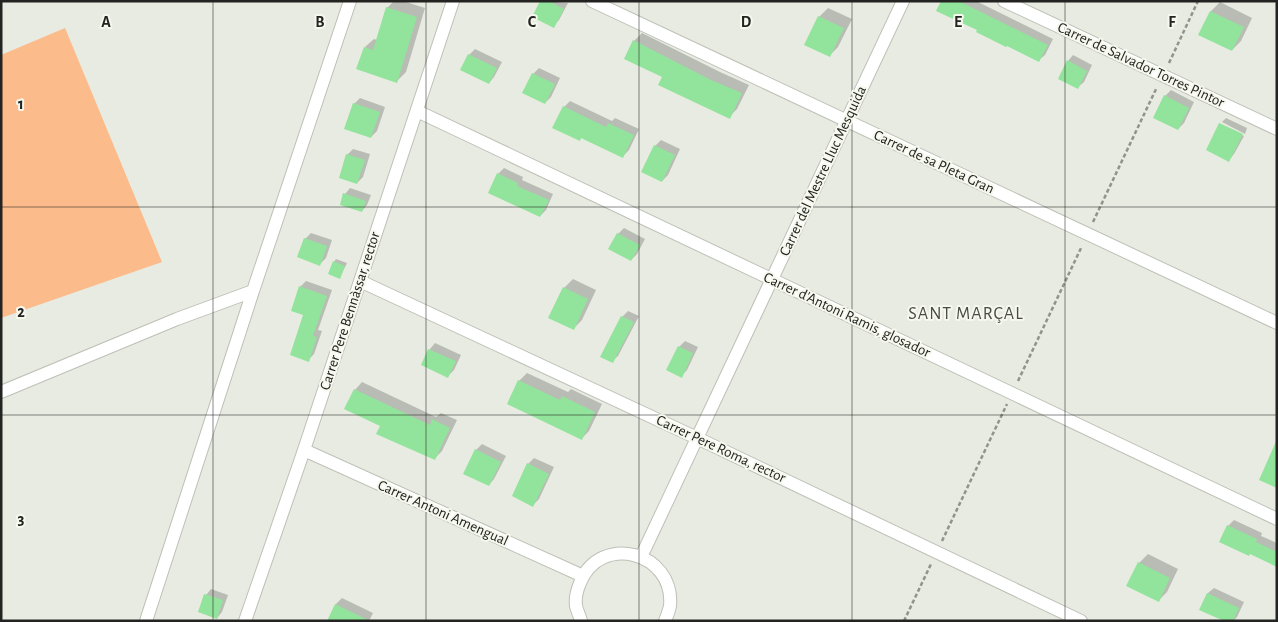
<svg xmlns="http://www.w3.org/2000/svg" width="1278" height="622" font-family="'Alegreya Sans',sans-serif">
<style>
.green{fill:#fbbb8b}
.shadow{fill:#0003}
.building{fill:#92e39b}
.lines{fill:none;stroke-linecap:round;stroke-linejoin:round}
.minor-casing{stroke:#bec0b7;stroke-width:14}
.path{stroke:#91948d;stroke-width:2.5;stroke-dasharray:4 2.5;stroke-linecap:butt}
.minor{stroke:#fff;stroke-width:12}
.grid{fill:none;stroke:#232421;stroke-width:1;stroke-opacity:0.55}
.labels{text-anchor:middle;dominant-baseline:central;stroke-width:4;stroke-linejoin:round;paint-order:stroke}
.street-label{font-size:15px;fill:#232421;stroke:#f6f8ee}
.quarter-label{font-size:18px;letter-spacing:1px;fill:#4a4b43;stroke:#f6f8ee}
.grid-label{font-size:16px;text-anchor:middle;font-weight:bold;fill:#232421;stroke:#f6f8ee;stroke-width:4;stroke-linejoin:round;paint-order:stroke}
</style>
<rect width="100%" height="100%" fill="#e8ebe1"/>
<path class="green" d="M65 28 162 262 1 318V55Z"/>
<path class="shadow" d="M394 1H403L425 8 406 72 397 81 365 47 374 39 377 40 387 8Z
M541 1 568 3 559 20 553 26Z
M942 1H976L1053 39 1045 55 1039 60 978 30Z
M1220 2 1252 18 1241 41 1232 50 1200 34 1211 11Z
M828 8 852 19 838 47 829 56 819 17Z
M642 33 720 72 749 85 737 109 729 117 664 77 634 41Z
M475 49 502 62 494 77 489 83 469 55Z
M1073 55 1092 65 1084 82 1078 87 1068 61Z
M539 68 560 78 551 97 545 103 533 74Z
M1171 90 1194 102 1184 123 1178 129 1165 96Z
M360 98 385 107 377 131 371 137 354 104Z
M570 101 612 121 615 118 639 129 629 150 623 156 564 107Z
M1226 118 1247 128 1245 134 1222 122Z
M1221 123V125L1244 136 1234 154 1229 160 1207 150Z
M661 140 680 149 668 175 662 181 655 146Z
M353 149 370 154 363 177 357 183 347 155Z
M504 168 523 177 522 180 553 194 546 210 540 216 489 193 498 174Z
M350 188 371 195 367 205 362 211 345 194Z
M624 228 645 239 637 254 631 260 618 234Z
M311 233 332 240 326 258 320 264 305 239Z
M336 259 347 263 340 277 334 262Z
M573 279 596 290 582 320 573 329 564 288Z
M306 281 332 290 318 330 322 331 314 354 308 360 300 287Z
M628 311 639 316 618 356 612 361 622 317Z
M685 341 698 347 687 370 681 376 679 347Z
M435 343 461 355 454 370 448 376 422 364 430 349Z
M527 373 568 392 571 389 602 404 589 431 582 438 519 381Z
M362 382 436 417 441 413 457 420 442 451 435 458 382 426 355 390Z
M482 444 506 456 494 479 489 485 476 450Z
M534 458 554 467 539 499 533 505 513 495 528 464Z
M1234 520 1262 533 1261 536 1277 543V566L1228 526Z
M1148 554 1178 569 1167 592 1158 601 1139 563Z
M1214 588 1244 602 1237 617 1233 621H1227L1201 609 1208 593Z
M211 589 228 595 222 612 217 618 206 595Z
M342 598 373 613 369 621H328L336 604Z"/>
<path class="building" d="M540 1H549L564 9 554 28 532 17Z
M941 1H959L1048 45 1039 62 1007 46 1006 47 976 32 977 30 936 11Z
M386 7 417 17 397 83 356 69 364 47 373 50Z
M1210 11 1244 27 1232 51 1198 35Z
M818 16 844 28 830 57 804 45Z
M633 40 711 80 742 93 730 119 658 85 662 77 624 59Z
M468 54 497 68 489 84 460 70Z
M1067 60 1087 71 1078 89 1058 79Z
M532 73 555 84 545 104 522 93Z
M1164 95 1189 108 1178 130 1153 118Z
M353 103 380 112 371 138 344 129Z
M563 106 606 127 608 123 634 135 623 158 581 138 580 141 552 128Z
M1219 123 1243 134 1229 162 1206 150Z
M654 145 675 155 662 182 641 172Z
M346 154 365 160 357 184 339 178Z
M497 173 518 183 517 186 549 200 540 217 488 193Z
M343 193 366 201 362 212 340 205Z
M617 233 640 245 631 261 608 249Z
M304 238 327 246 320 266 297 257Z
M333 261 345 266 340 279 328 274Z
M299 286 327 296 313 336 317 337 309 362 290 355 303 315 291 311Z
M563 287 588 299 574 330 548 318Z
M621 316 634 322 613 363 600 357Z
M678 346 693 353 682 378 666 370Z
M428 349 456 361 448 378 421 365Z
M518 380 560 400 562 396 595 412 582 440 507 404Z
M354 389 430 425 432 419 450 428 435 460 376 434 380 426 344 409Z
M1277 439V488L1259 480Z
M475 449 501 462 489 486 463 474Z
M527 463 549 474 533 507 512 496Z
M1227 525 1257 539 1256 542 1277 552V567L1250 554 1249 556 1219 542Z
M1138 562 1170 578 1159 602 1126 586Z
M1207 593 1239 608 1233 621H1224L1199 610Z
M204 594 223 600 217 619 198 612Z
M335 604 370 621H327Z"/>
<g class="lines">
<g class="minor-casing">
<path id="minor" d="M592 1 1277 323
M1004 1 1277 129
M417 111 1277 519
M360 281 697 438 1081 621
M1 392 177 319 253 291 350 1
M304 450 583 576
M641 557 903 1
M146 621 253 291
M245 621 304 450 453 1
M581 621C580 616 577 611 576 606 575 598 577 590 580 583 600 532 675 552 670 606 669 611 667 616 665 621"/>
</g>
<path class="path" d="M1169 63 1198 1
M1093 222 1157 87
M1018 381 1082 246
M942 541 1007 404
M904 621 931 564"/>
<use href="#minor" class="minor"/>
</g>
<path class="grid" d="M213 1V621M426 1V621M639 1V621M852 1V621M1065 1V621M1 207H1277M1 415H1277"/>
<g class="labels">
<g class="street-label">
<text transform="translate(1141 65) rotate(25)">Carrer de Salvador Torres Pintor</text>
<text transform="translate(934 162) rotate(25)">Carrer de sa Pleta Gran</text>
<text transform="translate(823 171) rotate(-65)">Carrer del Mestre Lluc Mesquida</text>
<text transform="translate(350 311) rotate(-72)">Carrer Pere Bennàssar, rector</text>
<text transform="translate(847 315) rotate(25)">Carrer d'Antoni Ramis, glosador</text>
<text transform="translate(721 449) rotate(25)">Carrer Pere Roma, rector</text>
<text transform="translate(443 513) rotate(24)">Carrer Antoni Amengual</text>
</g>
<g class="quarter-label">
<text x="966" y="314">SANT MARÇAL</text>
</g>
</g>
<g class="grid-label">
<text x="106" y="27">A</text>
<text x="320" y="27">B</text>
<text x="532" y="27">C</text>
<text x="746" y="27">D</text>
<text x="958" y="27">E</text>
<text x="1172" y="27">F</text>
<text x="21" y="109">1</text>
<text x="21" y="317">2</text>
<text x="21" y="524">3</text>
</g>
<rect width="1278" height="622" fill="none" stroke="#232421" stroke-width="5"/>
</svg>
